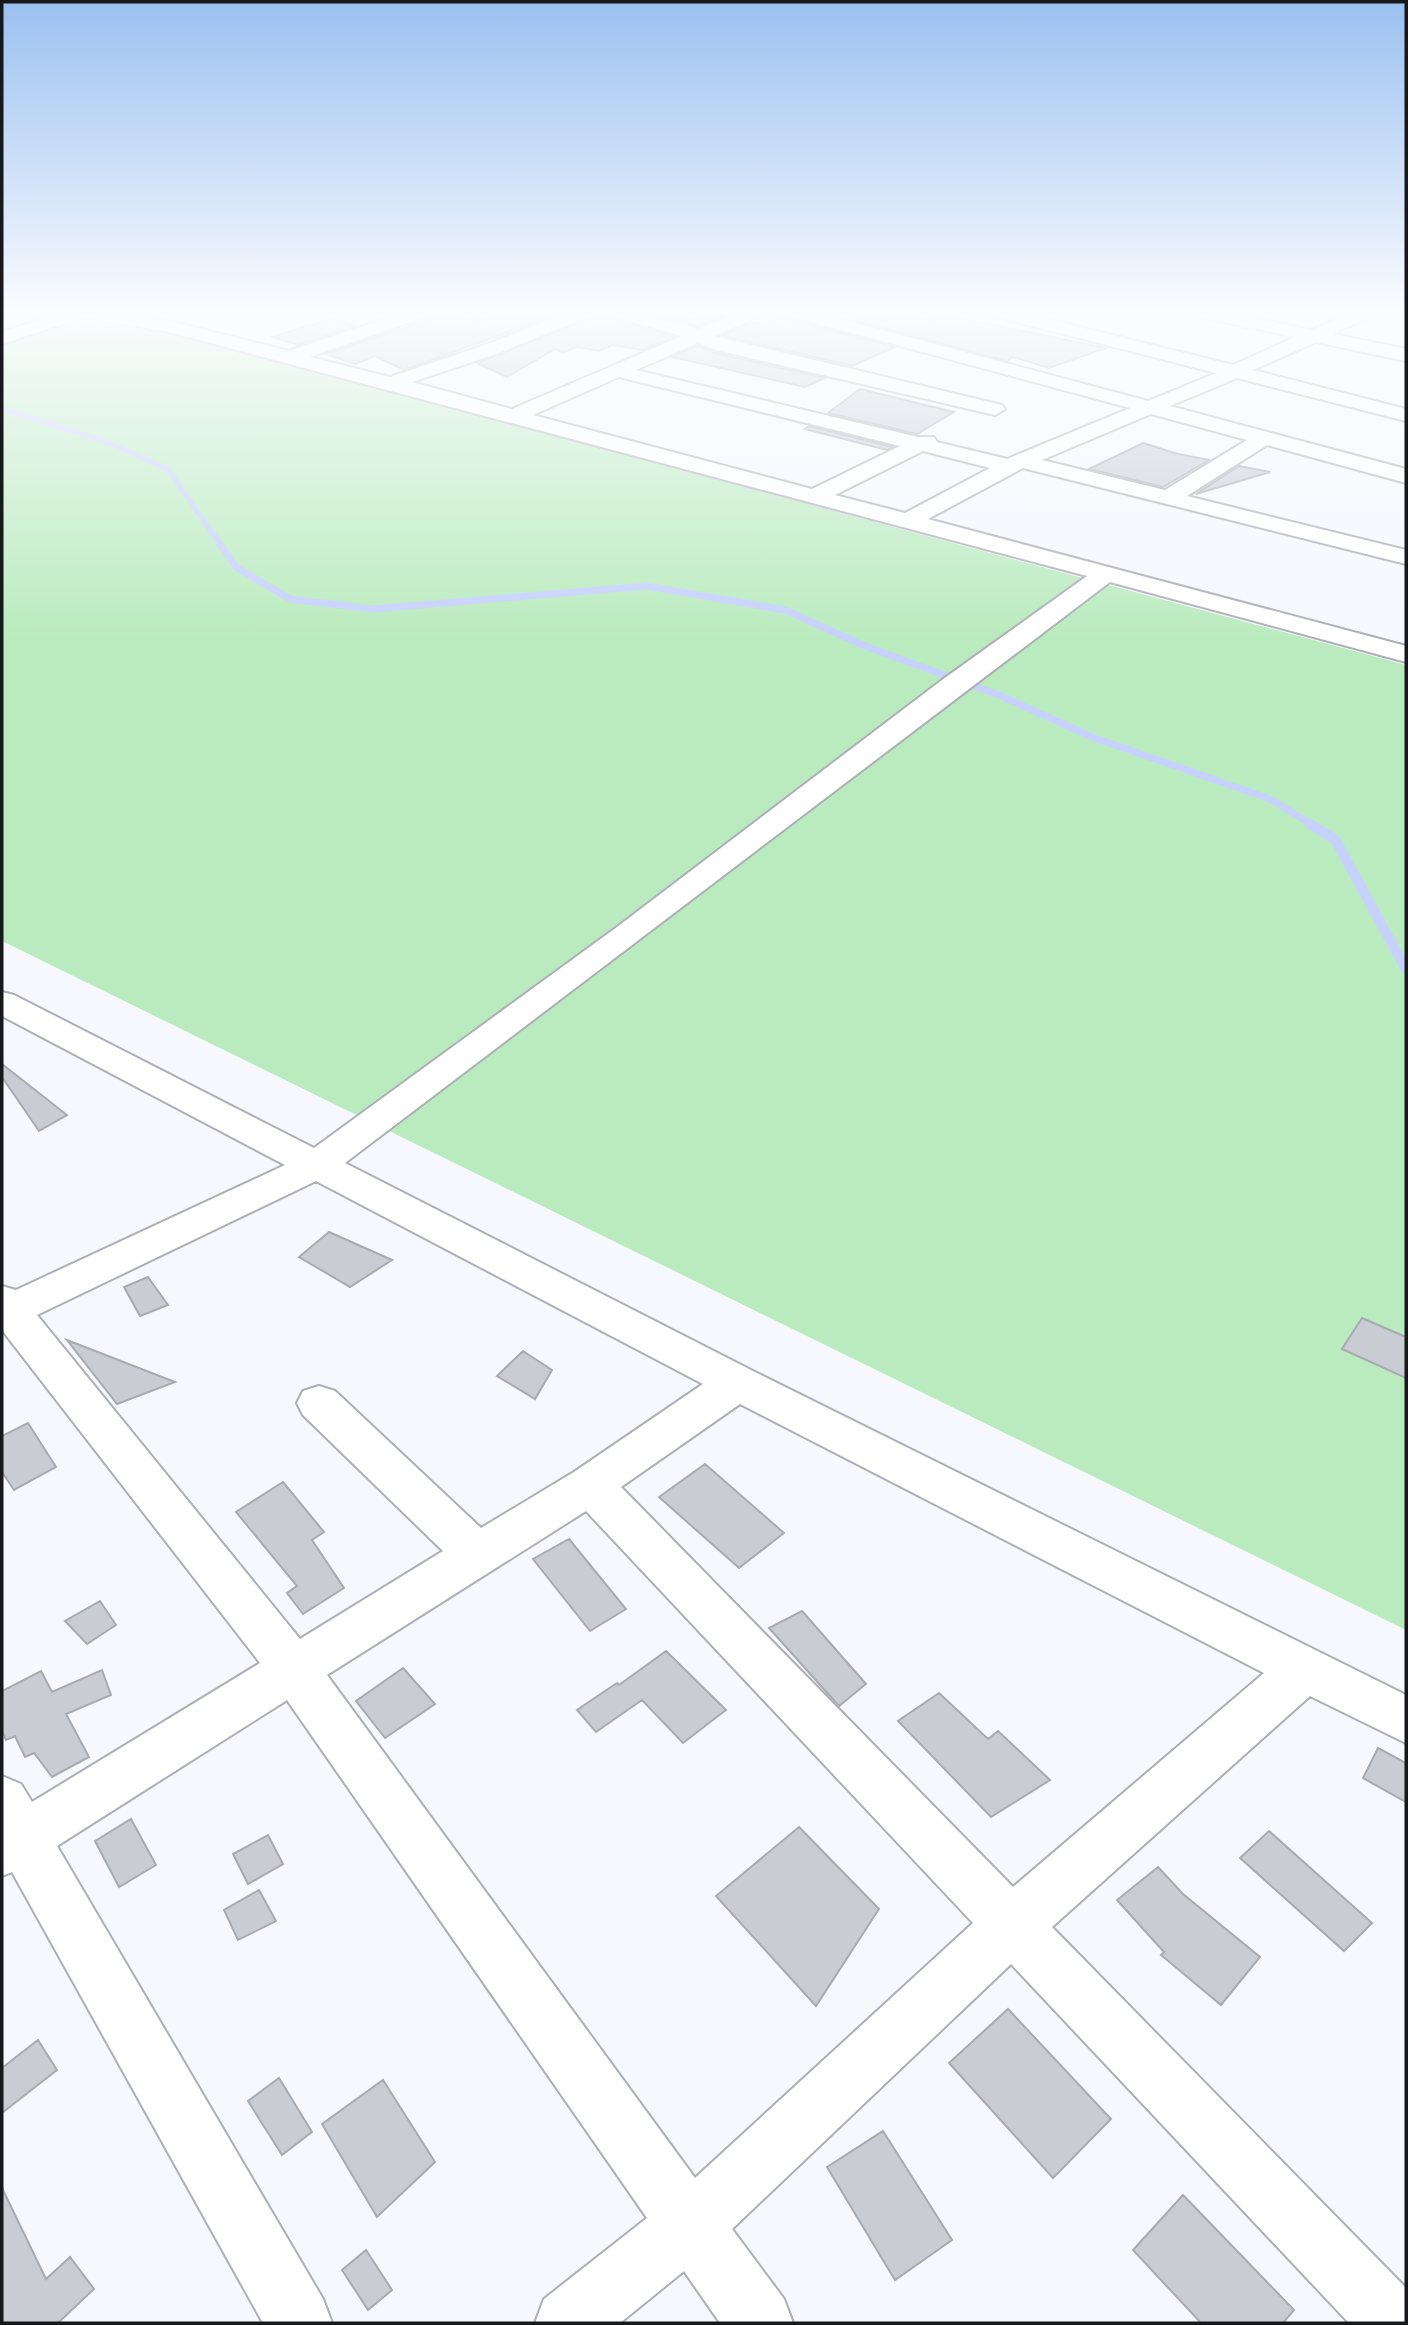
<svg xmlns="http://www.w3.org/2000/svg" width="1408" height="2325" font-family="Jost,sans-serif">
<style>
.green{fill:#baebbe}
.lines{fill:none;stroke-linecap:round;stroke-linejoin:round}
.stream-far2{stroke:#c6d1fd;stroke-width:5}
.stream-far1{stroke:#c6d1fd;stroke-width:7}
.stream{stroke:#c6d1fd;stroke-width:10}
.building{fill:#caccd4;stroke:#a8aab2;stroke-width:2}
.street-casing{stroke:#adafb7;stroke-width:4}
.street{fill:#fff;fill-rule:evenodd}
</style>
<rect width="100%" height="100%" fill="#f7f8fe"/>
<path class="green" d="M2 312H96L1406 665V1630L2 941Z"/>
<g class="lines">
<path class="stream-far2" d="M2 409 102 440 168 469 214 536"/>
<path class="stream-far1" d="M213 534 236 567 290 599 373 609 647 586 785 610 865 646 999 695 1092 737 1270 799 1313 825"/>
<path class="stream" d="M1310 824 1335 839 1406 969"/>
</g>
<path class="building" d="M509 312H563L404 370 375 356 355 364 326 354 449 313 477 321Z
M596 312 674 337 642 350 612 345 598 351 577 347 563 352 555 349 507 377 477 363 591 318Z
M877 312H893L933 321 945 315 1106 348 1049 368 1013 357 1007 361 855 320Z
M707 313 723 316 698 326 664 317 669 315 692 320Z
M785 316 788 319 895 347 852 366 722 335 752 322 762 324Z
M330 319 356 326 298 345 272 337Z
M698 346 715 353 825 378 805 387 672 357Z
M860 389 954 412 917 434 828 413Z
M809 426 892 447 887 450 805 429Z
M1143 443 1178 454 1209 460 1163 487 1089 469Z
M1239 466 1270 472 1196 494Z
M2 1064 67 1115 39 1131 2 1077Z
M329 1232 392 1260 350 1287 299 1257Z
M148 1277 168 1305 140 1316 124 1287Z
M1362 1318 1406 1337V1378L1342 1349Z
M67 1340 175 1382 117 1404Z
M523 1351 552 1370 535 1399 497 1376Z
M28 1423 56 1467 14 1490 2 1472V1436Z
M705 1464 784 1533 739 1568 659 1497Z
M283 1482 324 1532 312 1540 344 1588 303 1614 287 1593 297 1586 236 1512Z
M569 1539 626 1609 590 1631 533 1559Z
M100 1601 116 1625 87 1644 65 1621Z
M802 1611 866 1684 839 1706 769 1628Z
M666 1651 726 1710 683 1743 642 1700 596 1732 577 1710 617 1683 619 1685Z
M403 1668 435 1704 385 1738 356 1701Z
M102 1670 111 1695 66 1714 89 1757 52 1777 34 1753 25 1757 15 1736 6 1740 2 1731V1691L41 1671 52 1692Z
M939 1693 988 1739 998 1731 1050 1780 991 1817 898 1721Z
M1378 1748 1406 1763V1802L1363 1778Z
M131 1819 156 1865 119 1887 95 1841Z
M799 1827 879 1909 816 2006 716 1896Z
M1269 1831 1372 1923 1344 1951 1240 1858Z
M268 1835 283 1864 248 1884 233 1854Z
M1158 1867 1183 1894 1260 1957 1221 2005 1161 1955 1164 1952 1117 1900Z
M259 1890 276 1921 238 1940 224 1910Z
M1008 2009 1111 2119 1053 2178 949 2063Z
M38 2040 57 2070 2 2113V2068Z
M279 2078 312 2132 282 2155 248 2101Z
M383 2080 435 2162 377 2217 322 2124Z
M883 2131 952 2240 895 2280 827 2167Z
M2 2188 46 2279 70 2257 94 2289 58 2323H2Z
M1183 2195 1294 2310 1283 2323H1201L1133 2250Z
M366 2250 392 2290 368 2310 342 2270Z"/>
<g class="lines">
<g class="street-casing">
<path id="street" d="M64 312H114L170 321 289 351 405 312H430L427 316 310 357 390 377 485 345 569 312H593L590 316 499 353 412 382 512 409 682 336 611 316 608 312H635L698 329 740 312H763L760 316 714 336 1002 405 1005 409 995 415 716 350 698 343 636 370 918 437H934L937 442 1007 459 1130 408 789 316 786 312H814L1148 401 1216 373 993 316 990 312H1019L1233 365 1295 337 1196 316 1193 312H1226L1312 330 1352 312H1375L1372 316 1333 334 1406 349V361L1316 342 1253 370 1406 409V421L1237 378 1170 406 1406 469V483L1267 445 1187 496 1406 550V564L1023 468 928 519 1406 646V662L1110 582 345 1163 753 1371 1406 1695V1743L1310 1696 1052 1927 1406 2288V2323H1349L1011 1964 732 2229 784 2299 793 2323H720L684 2271 620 2323H535L544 2299 647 2218 287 1700 57 1846 323 2299 332 2323H263L12 1872 2 1876V1776L21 1784 32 1802 260 1663 2 1330V1286L16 1290 285 1165 2 1016V992L14 995 314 1148 617 927 942 680 1087 576 169 332 84 317 2 344V332ZM619 377 900 446 812 489 533 415ZM1151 414 1247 440 1165 490 1042 460ZM923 451 990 468 905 513 835 495ZM316 1181 703 1384 574 1472 481 1528 335 1391 319 1386 303 1391 297 1403 303 1415 443 1551 300 1639 37 1315ZM740 1404 1264 1673 1013 1887 621 1487ZM586 1511 973 1923 695 2178 327 1675Z"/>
</g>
<use href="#street" class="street"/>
</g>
<linearGradient id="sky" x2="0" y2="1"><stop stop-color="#9ac0f0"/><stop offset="0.49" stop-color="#fbfcff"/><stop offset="1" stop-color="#fbfcff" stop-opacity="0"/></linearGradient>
<rect width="1408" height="637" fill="url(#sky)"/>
<rect width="1408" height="2325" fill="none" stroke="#17181b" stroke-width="7"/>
</svg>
